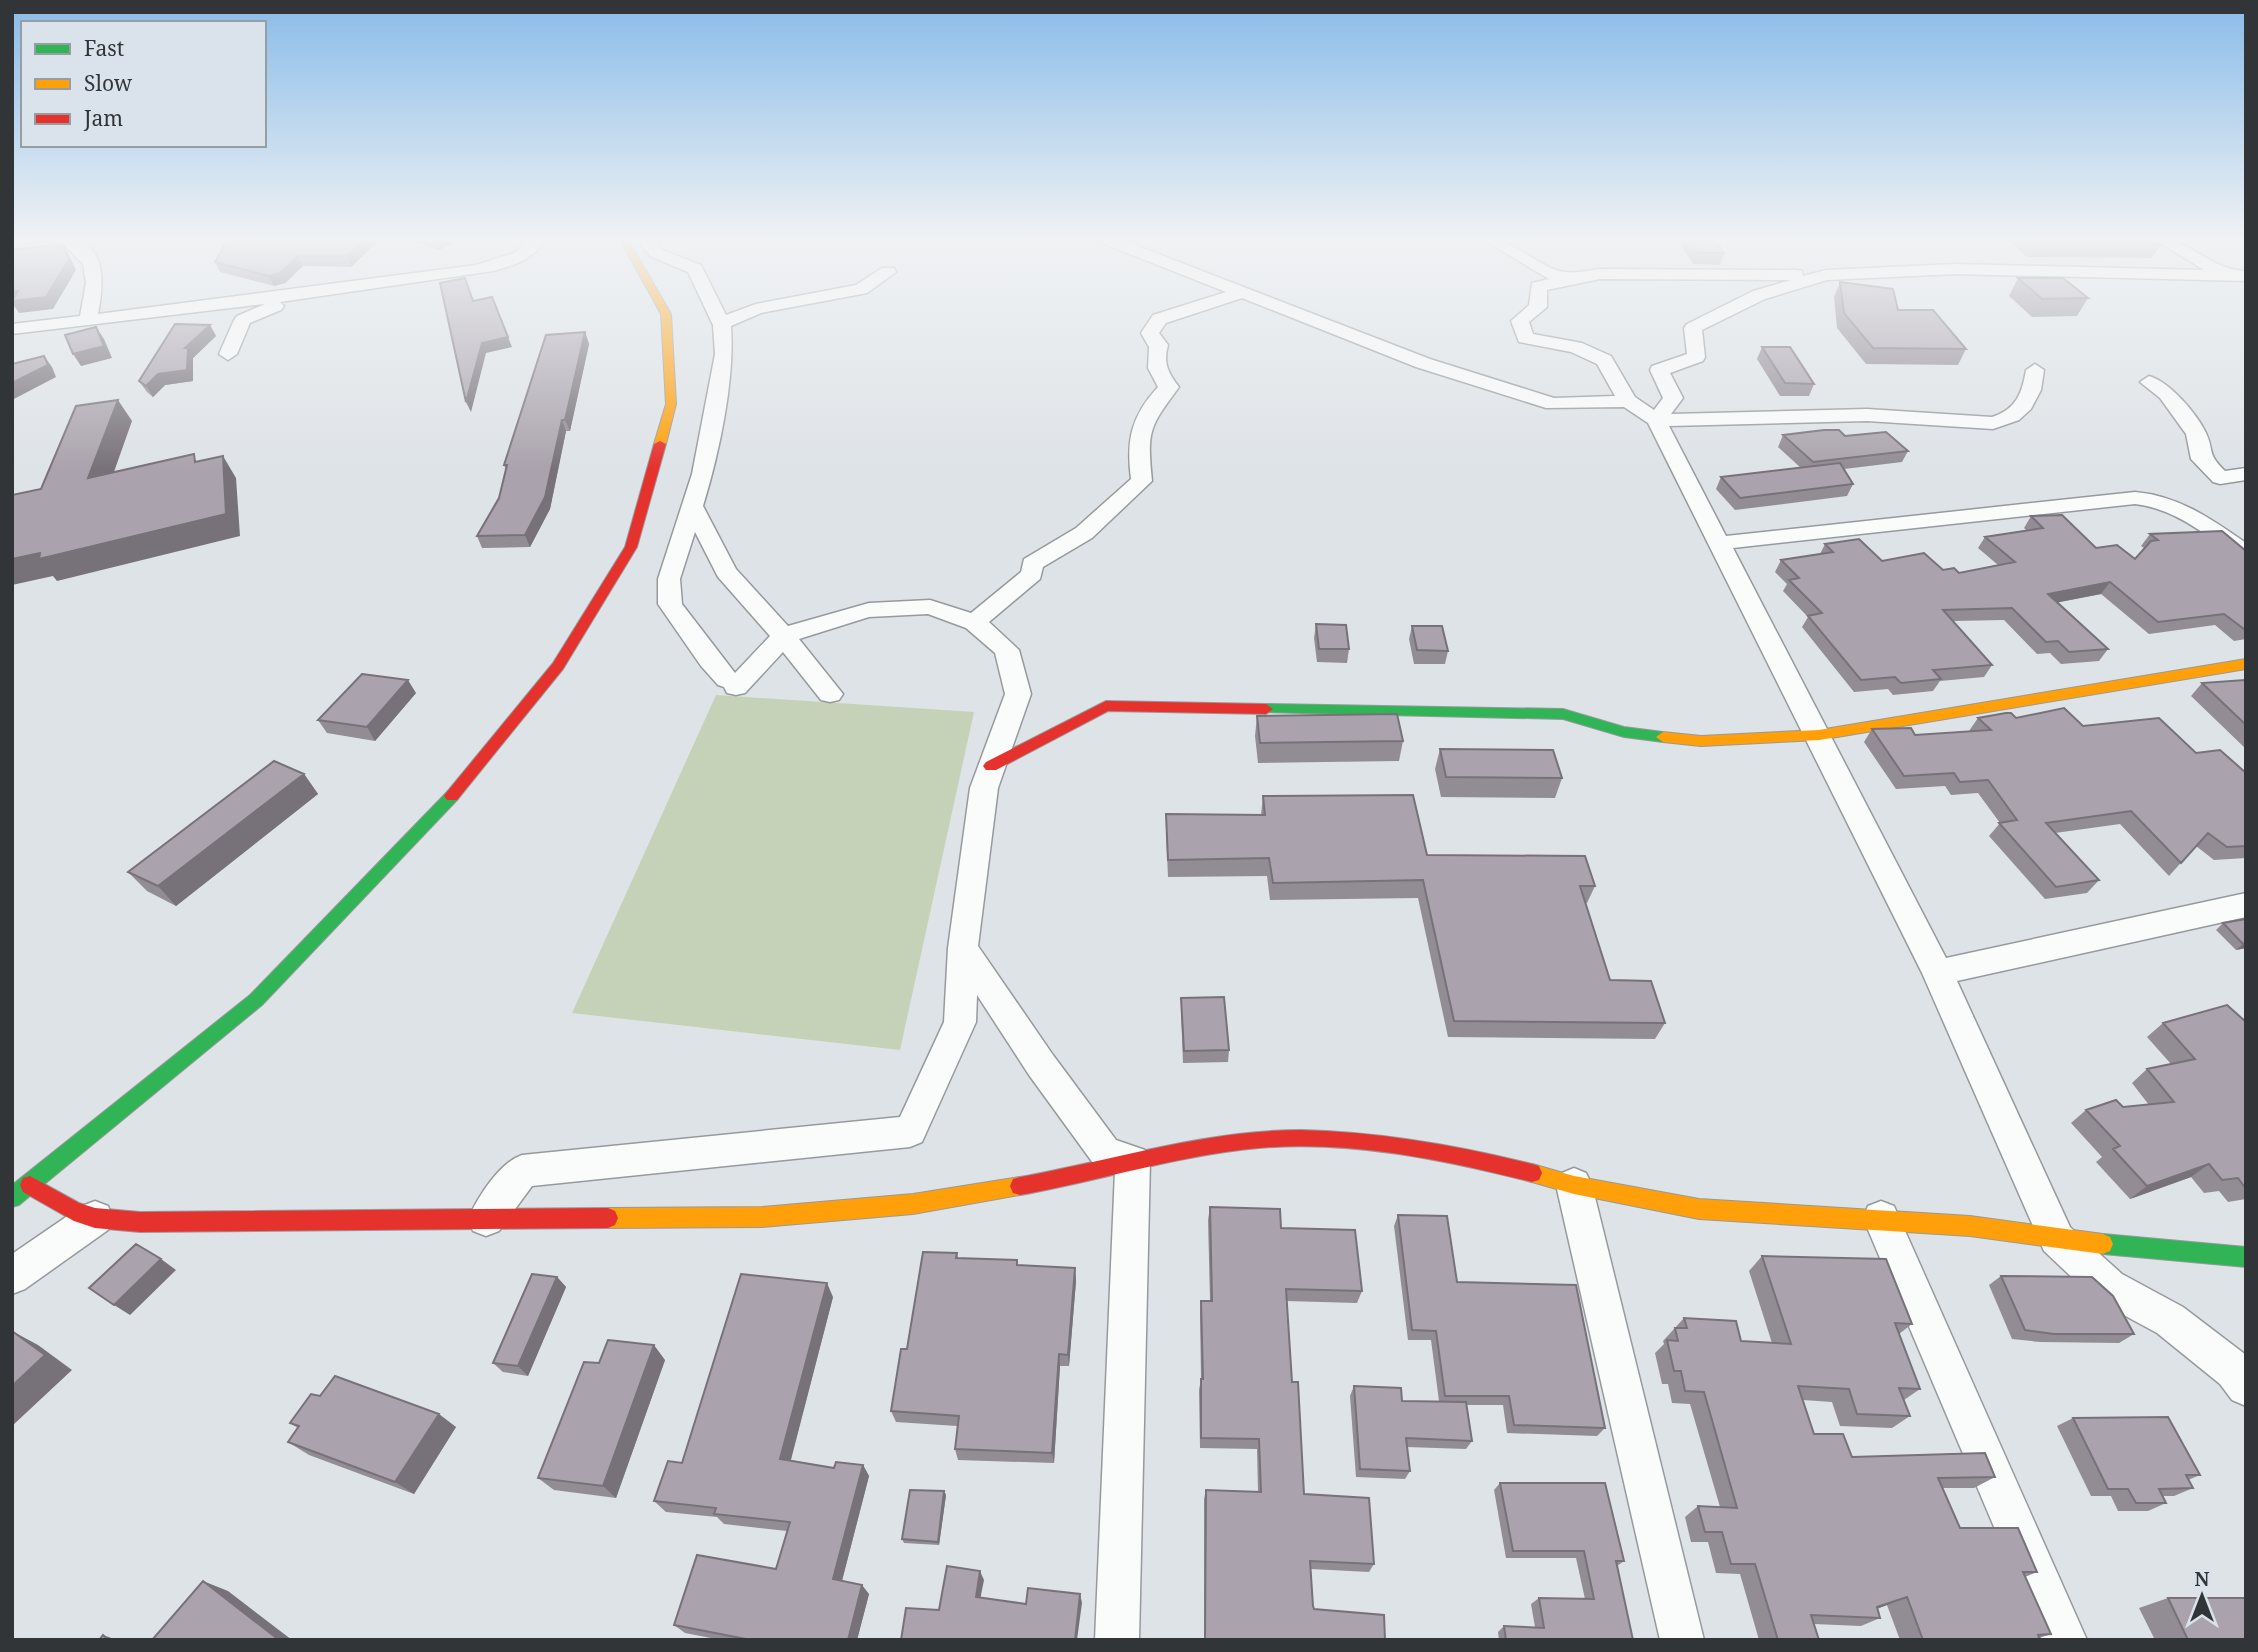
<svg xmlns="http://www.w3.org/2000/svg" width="2258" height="1652" font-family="'Noto Serif',serif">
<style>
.green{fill:#c6d2b8}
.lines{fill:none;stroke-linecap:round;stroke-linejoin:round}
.street-casing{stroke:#969a9d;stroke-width:3}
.fast-casing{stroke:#969a9d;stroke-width:2}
.slow-casing{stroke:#969a9d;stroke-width:2}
.jam-casing{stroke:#969a9d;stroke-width:2}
.street{fill:#fafbfb;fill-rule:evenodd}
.fast{fill:#30b455;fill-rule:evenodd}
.slow{fill:#ff9f0a;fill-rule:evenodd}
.jam{fill:#e5322d;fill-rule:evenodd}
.wall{fill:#928c95}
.shaded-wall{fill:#777279}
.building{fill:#aaa3ad;stroke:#777279;stroke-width:2}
</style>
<rect width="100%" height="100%" fill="#dee3e7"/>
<path class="green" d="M716 695 974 712 900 1050 572 1013Z"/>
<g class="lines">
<g class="street-casing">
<path id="street" d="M57 238C106 237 105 277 98 314L476 265 514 253 530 238H546C534 259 516 265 493 271L280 302 284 306 281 310 250 323 237 354 228 360 219 354 234 320 237 316 265 304 12 334V324L80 316 86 283 83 264Z
M642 238H658L657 244 662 250 701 265 726 315 756 304 856 285 882 268H894L896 272 867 293 761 313 731 326C735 380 719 454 703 506L736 569 788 626 869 603 930 600 971 613 1021 572 1024 559 1076 528 1131 479C1126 441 1131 416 1158 387L1148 368 1149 347 1141 333 1153 315 1226 292 1097 241 1095 238H1117L1430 359 1554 398 1615 396 1597 364 1571 352 1519 342 1511 321 1529 305 1532 283 1549 279 1480 238C1513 238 1527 259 1556 270 1570 275 1586 271 1600 269L1796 270 1802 271 1803 276 1826 270 1956 264 2204 270 2152 238C2192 238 2208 270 2246 271V281L1956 274 1827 280 1765 299 1702 330 1705 357 1703 361 1670 373 1683 398 1671 414 1867 409 1992 417C2016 409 2022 394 2026 370L2035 364 2044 370 2041 390 2031 409 2019 420 1993 429 1867 421 1669 426 1726 536 2135 492C2179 496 2210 518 2246 543V560L2238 558C2206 535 2176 509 2135 504L1733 548 1946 958 2246 893V917L1957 981 2070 1227 2122 1274 2183 1307 2246 1355V1406L2232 1400 2220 1384 2157 1333 2096 1300 2044 1251 1922 973 1648 423 1624 407 1546 408 1416 367 1242 298 1166 323 1159 333 1168 345C1163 363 1168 373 1179 387 1149 428 1147 430 1152 481L1092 538 1043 567 1040 579 989 622 1019 650 1031 694 998 788 978 946 1053 1055 1116 1140 1145 1150 1150 1161 1139 1640H1095L1115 1171 1093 1163 1029 1075 977 995 976 1022 922 1142 910 1147 532 1186 499 1231 486 1236 473 1231 468 1219C478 1197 499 1163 522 1155L900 1117 944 1022 948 948 970 788 1005 694 995 653 966 628 928 614 869 617 799 639 843 694 839 700 830 702 821 700 783 652 745 693 736 695 727 693 724 687 718 685 701 666 658 604V579L692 474 715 354 713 325 688 272 650 256 641 244ZM1600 279 1791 280 1753 291 1687 324 1684 328 1687 354 1652 366 1650 370 1663 398 1654 410 1635 397 1611 356 1582 343 1533 334 1529 322 1547 307V290ZM695 532 718 577 770 636 735 673 682 604 680 579Z
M2235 238H2246V244Z
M2149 376C2170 382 2197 414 2206 433 2215 453 2206 452 2225 471L2246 468V480L2220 484 2213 482 2191 459 2186 434 2160 398 2140 382Z
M1574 1168 1586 1173 1592 1185 1704 1640H1660L1556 1185 1562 1173Z
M95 1201 108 1206 113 1218 108 1230 25 1289 12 1294V1254L82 1206Z
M1881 1201 1894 1206 2087 1640H2042L1863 1218 1868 1206Z"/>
</g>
<g class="fast-casing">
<path id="fast" d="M1266 704 1563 709 1624 727 1663 732 1670 737 1663 742 1624 737 1563 719 1261 712 1259 709 1261 706Z
M452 790 457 792 460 796 457 800 262 1005 19 1205 12 1207V1185L250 995 447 792Z
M2103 1234 2246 1247V1267L2103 1254 2096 1251 2093 1244 2096 1237Z"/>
</g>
<g class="slow-casing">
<path id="slow" d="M619 238H627L671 314 676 404 666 444 660 447 654 444 666 404 661 314Z
M2246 659V669L1819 740 1701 746 1663 742 1656 737 1663 732 1701 736 1819 730Z
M1532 1164 1574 1176 1699 1199 1970 1216 2103 1234 2110 1237 2113 1244 2110 1251 2103 1254 1970 1236 1699 1219 1574 1194 1525 1180 1522 1173 1525 1166Z
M1020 1177 1027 1179 1030 1186 1027 1193 1020 1195 913 1214 762 1227 608 1228 601 1225 598 1218 601 1211 608 1208 762 1207 913 1194Z"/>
</g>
<g class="jam-casing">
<path id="jam" d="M660 441 666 444 637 547 563 669 457 800H447L444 796 447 792 553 663 625 547 654 444Z
M1106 701 1266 704 1273 709 1266 714 1108 711 996 770H986L983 766 986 762Z
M1301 1130C1380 1132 1456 1145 1532 1164L1539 1166 1542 1173 1539 1180 1532 1182C1445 1160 1350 1140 1259 1148 1179 1155 1099 1181 1020 1195L1013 1193 1010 1186 1013 1179 1020 1177C1113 1160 1206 1130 1301 1130Z
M30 1176 79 1203 95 1208 140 1212 608 1208 615 1211 618 1218 615 1225 608 1228 140 1232 95 1228 74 1221 23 1192 20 1185 23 1178Z"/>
</g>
<use href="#street" class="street"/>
<use href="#fast" class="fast"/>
<use href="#slow" class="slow"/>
<use href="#jam" class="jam"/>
</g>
<path class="wall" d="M262 238H381L351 267 303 266 285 283 274 286 220 272 215 262Z
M402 238H466L439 250Z
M1676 238H1714L1724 253 1720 265 1693 264Z
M2006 238H2152L2161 244 2152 258 2027 257Z
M2018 278 2088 298 2077 316 2032 317 2009 296Z
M1840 282 1898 310 1966 349 1958 365 1866 364 1837 328 1834 297Z
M210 325 216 336 193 358V381L165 385 153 397 147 392 139 381Z
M585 332 589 344 570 431H566L550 509 530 547 482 548 477 536 499 498 506 470 504 465Z
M1762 347 1814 384 1809 396H1780L1757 359Z
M1783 435 1845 436 1908 451 1902 462 1844 469 1853 484 1847 496 1735 510 1716 489 1721 477 1801 468 1778 447Z
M2031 516 2096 548 2135 559 2144 548 2141 546 2150 534 2246 551V639L2234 641 2215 625 2149 634 2101 594 2058 602 2108 649 2099 661 2061 664 2050 653 2037 654 2004 620 1953 621 1992 665 1984 677 1940 681 1933 691 1893 695 1888 689 1854 692 1802 627 1808 617 1783 591 1787 584 1775 572 1781 560 1820 554 1825 544 1882 561 1959 573 1998 565 1978 548 1985 537 2026 530 2024 528Z
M1316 624 1349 649 1347 663 1317 662 1314 638Z
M1412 626 1448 651 1445 664H1414L1409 639Z
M2246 680V749L2191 696 2202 683Z
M416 693 375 741 327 733 318 720Z
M1257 716 1403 741 1399 761 1258 763 1255 736Z
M1978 718H2016L2083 726 2196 753 2246 773V858L2214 860 2196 846 2169 876 2120 824 2055 833 2099 880 2087 893 2045 899 1989 836 2000 823 1978 793 1951 795 1945 786 1896 789 1864 742 1872 729 1915 735 1969 731Z
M1440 749 1562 778 1555 798 1441 797 1435 769Z
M304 774 318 794 176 906 147 891 128 872Z
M1263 796 1427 855 1595 886 1587 903H1586L1610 980 1665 1023 1655 1039 1448 1037 1418 898 1270 900 1267 876 1168 877 1166 831V814L1261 815Z
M2246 919V948L2236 950 2216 930 2223 923Z
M1181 998 1229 1050 1228 1062 1183 1063 1181 1010Z
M2246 1022V1199L2228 1202 2219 1191 2204 1193 2191 1177 2130 1199 2096 1162 2102 1157 2071 1123 2086 1110 2149 1105 2132 1083 2147 1069 2171 1064 2147 1037 2163 1023Z
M1210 1207 1281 1228 1362 1291 1357 1303 1286 1301 1292 1382 1304 1494 1374 1564 1369 1572 1311 1569 1313 1606 1314 1609 1385 1640H1204V1499L1206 1490 1258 1492 1257 1449 1200 1448 1199 1390 1201 1379 1200 1312 1201 1301H1210L1208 1220Z
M1398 1215 1457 1282 1605 1428 1597 1436 1507 1433 1503 1405H1467L1472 1441 1466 1449 1407 1447 1410 1471 1405 1479 1356 1477 1350 1396 1354 1386 1402 1401H1439L1431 1340H1408L1394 1226Z
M957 1253 958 1258 1018 1265 1075 1268 1076 1281 1069 1366H1060L1054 1463 958 1460 955 1449 957 1426 896 1422 891 1411 907 1349Z
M1762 1256 1912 1324 1899 1334 1920 1389 1904 1400 1910 1416 1892 1428 1840 1426 1832 1402 1803 1400 1814 1434 1852 1457 1995 1477 1974 1488H1943L1960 1528 2037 1572 2025 1577 2051 1634 2039 1638 2040 1640H1900L1887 1605 1877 1609 1880 1618 1861 1626 1814 1624 1819 1640H1759L1740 1574 1716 1573 1708 1542H1691L1685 1517 1698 1506 1720 1507 1690 1404 1672 1403 1668 1384H1662L1655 1353 1664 1344 1663 1341 1684 1318 1741 1341 1772 1343 1749 1271Z
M2001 1276 2134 1334 2119 1343 2040 1342 2012 1339 1989 1285Z
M557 1277 566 1287 528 1376 503 1372 493 1363Z
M833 1297 791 1460 834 1468 863 1465 869 1476 842 1581 869 1594 857 1640H721L685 1633 674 1625 776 1569 787 1531 724 1524 717 1517 666 1512 654 1501 682 1463Z
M665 1360 616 1498 554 1490 538 1478 599 1363Z
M320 1396 456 1427 414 1494 309 1455 288 1442 298 1428 290 1423Z
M2073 1418 2200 1475 2188 1480 2193 1488 2174 1496H2163L2166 1503 2148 1511H2118L2111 1496H2091L2057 1426Z
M1500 1483 1624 1561 1617 1566 1633 1640H1499L1498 1632 1504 1626 1535 1627 1531 1604 1539 1598 1585 1599 1576 1558H1506L1494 1490Z
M944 1491 946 1495 939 1545 904 1543 902 1539Z
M2168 1598 2246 1640H2155L2139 1608Z"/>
<path class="shaded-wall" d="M366 238H381L351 267 347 256Z
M439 238H466L439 250 435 240Z
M62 244 69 255 76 270 53 309 19 313 13 304H12V292Z
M298 256 303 266 285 283 274 286 269 276Z
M210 325 216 336 193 358V381L165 385 153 397 146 386Z
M96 327 104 339 112 358 81 366 73 354Z
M585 332 589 344 570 431 565 420Z
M508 337 512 347 486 353 471 412 466 402 482 343Z
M44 356 52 367 56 377 12 400V383Z
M118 400 132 421 104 500 88 478Z
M562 420 566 431 550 509 530 547 525 535Z
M223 456 236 478 240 536 57 581 53 576 12 585V559Z
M2110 582 2101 594 2040 606 2048 594Z
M408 680 416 693 375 741 367 727Z
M304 774 318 794 176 906 158 886Z
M2246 943V948L2236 950 2243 944Z
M2209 1164 2191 1177 2130 1199 2147 1186Z
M161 1259 176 1270 130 1315 114 1305Z
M1075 1268 1076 1281 1069 1366 1068 1355Z
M557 1277 566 1287 528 1376 518 1366Z
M827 1283 833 1297 788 1470 780 1459Z
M12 1331 38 1345 72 1370 12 1426Z
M654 1345 665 1360 616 1498 603 1486Z
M1059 1354 1060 1366 1054 1463 1052 1453Z
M439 1414 456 1427 414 1494 395 1482Z
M863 1465 869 1476 840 1588 833 1579Z
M944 1491 946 1495 939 1545 938 1542Z
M980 1571 984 1580 979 1605 976 1597Z
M203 1581 228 1591 292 1640H279Z
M862 1585 869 1594 857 1640H848Z
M1080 1594 1082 1603 1077 1640H1075Z
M1907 1597 1887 1605 1858 1615 1877 1607Z
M103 1635 117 1640H108Z"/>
<path class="building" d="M262 238H366L347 256H298L280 273 269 276 215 262 227 241Z
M1687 238H1714L1724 253H1697Z
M2028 238H2152L2161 244 2034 243Z
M62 244 69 259 46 297 12 301 18 291 12 292V250Z
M465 278 473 301 492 297 508 337 482 343 466 402 440 283Z
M2018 278H2063L2088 298 2042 299Z
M1840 282 1893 289 1898 310H1933L1966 349 1873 348 1844 313Z
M175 324 210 325 185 348H188L187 370 158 374 146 386 139 381Z
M96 327 104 346 73 354 65 335Z
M585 332 565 420H562L545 497 525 535 477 536 499 498 507 465H504L546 335Z
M1762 347H1790L1814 384 1785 383Z
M44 356 48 365 12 383V364Z
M118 400 88 478 194 454 195 462 223 456 226 514 39 559 40 553 12 559V495L41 489 76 406Z
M1824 430H1839L1845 436 1886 432 1908 451 1813 462 1783 435Z
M1840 463 1853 484 1740 498 1721 477Z
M2062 515 2096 548 2117 545 2135 559 2151 541 2158 540 2150 534 2222 531 2246 551V629H2244L2224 614 2158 622 2110 582 2048 594 2108 649 2069 652 2058 641 2046 642 2012 608 1943 610 1992 665 1933 670 1941 679 1901 683 1895 677 1861 680 1808 616 1822 613 1789 580 1799 578 1781 560 1833 552 1825 544 1859 539 1882 561 1924 553 1943 570 1954 568 1959 573 2015 562 1985 537 2043 528 2031 516Z
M1316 624 1346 625 1349 649H1319Z
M1412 626H1442L1448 651 1417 650Z
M362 674 408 680 367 727 318 720Z
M2245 680H2246V725L2202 683Z
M2064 708 2083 726 2159 718 2196 753 2220 750 2246 773V846L2227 847 2208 833 2181 863 2131 811 2046 823 2099 880 2056 887 1999 823 2017 820 1988 780 1960 782 1954 773 1904 776 1872 729 1911 728 1915 735 1991 730 1978 718 2006 713H2011L2016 718Z
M1397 714 1403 741 1260 743 1257 716Z
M1440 749 1553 750 1562 778 1446 777Z
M274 761 304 774 158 886 128 872Z
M1413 795 1427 855 1585 856 1595 886H1580L1610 980 1651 981 1665 1023 1454 1021 1423 880 1273 883 1269 858 1168 860 1166 814 1265 815 1263 796Z
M2246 919V943L2243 944 2223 923Z
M1224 997 1229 1050 1184 1051 1181 998Z
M2227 1005 2246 1022V1189L2238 1178 2222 1180 2209 1164 2147 1186 2113 1149 2120 1146 2086 1110 2116 1100 2123 1107 2174 1102 2147 1069 2195 1059 2163 1023Z
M1210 1207 1280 1209 1281 1228 1355 1230 1362 1291 1286 1289 1292 1382H1298L1304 1494 1369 1498 1374 1564 1310 1561 1313 1606 1314 1609 1384 1615 1385 1640H1205L1206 1490 1261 1492 1259 1439 1201 1438V1379H1203L1201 1301H1212Z
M1398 1215 1447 1216 1457 1282 1576 1285 1605 1428 1514 1425 1509 1396H1445L1436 1331 1412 1330Z
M136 1244 161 1259 114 1305 89 1288Z
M923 1252 957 1253 956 1258 1017 1260V1265L1075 1268 1068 1355 1059 1354 1052 1453 955 1449 959 1416 891 1411 901 1349H907Z
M1762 1256 1886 1259 1912 1324 1895 1323 1920 1389 1899 1388 1910 1416 1857 1414 1849 1389 1798 1386 1814 1434H1843L1852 1457 1985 1453 1995 1477 1938 1478 1960 1528H2018L2037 1572H2023L2051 1634 2038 1635 2040 1640H1923L1907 1597 1877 1607 1880 1618 1811 1615 1819 1640H1778L1755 1564H1731L1722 1532H1705L1698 1506 1737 1508 1704 1392 1685 1391 1681 1371H1674L1667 1340 1678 1341 1675 1328H1687L1684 1318 1736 1321 1741 1341 1791 1344Z
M532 1274 557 1277 518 1366 493 1363Z
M741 1274 827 1283 780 1459 834 1468 836 1462 863 1465 833 1579 862 1585 848 1640H751L674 1625 697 1555 776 1569 790 1522 714 1514 716 1508 654 1501 668 1461 682 1463Z
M2001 1276 2092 1277 2113 1296 2134 1334H2054L2025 1330Z
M12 1331 45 1355 12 1386Z
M608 1340 654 1345 603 1486 538 1478 584 1362 599 1363Z
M335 1376 439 1414 395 1482 288 1442 299 1426 290 1423 311 1394 320 1396Z
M1354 1386 1401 1388 1402 1401 1466 1402 1472 1441 1406 1438 1410 1471 1360 1469Z
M2168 1417 2200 1475H2186L2193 1488 2159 1489 2166 1503H2136L2128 1489H2108L2073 1418Z
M1500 1483H1605L1624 1561H1616L1633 1640H1506L1504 1626 1544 1628 1539 1598 1594 1599 1584 1551H1513Z
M910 1490 944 1491 938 1542 902 1539Z
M947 1566 980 1571 976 1597 1026 1604 1028 1588 1080 1594 1075 1640H901L906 1608 939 1610Z
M203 1581 279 1640H152Z
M2168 1598H2246V1640H2188Z
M103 1635 108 1640H99Z"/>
<linearGradient id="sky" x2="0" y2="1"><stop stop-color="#89bbe9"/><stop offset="0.51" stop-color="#f0f2f4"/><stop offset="1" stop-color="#f0f2f4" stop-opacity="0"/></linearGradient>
<rect width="2258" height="469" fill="url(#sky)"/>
<rect width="2258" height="1652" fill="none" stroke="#313538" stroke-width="28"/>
<rect x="21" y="21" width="245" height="126" fill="#dae3eb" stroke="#969da3" stroke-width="2"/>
<rect x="35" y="44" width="35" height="10" fill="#30b455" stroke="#969da3" stroke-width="2"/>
<text x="84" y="56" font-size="21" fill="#313538">Fast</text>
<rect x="35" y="79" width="35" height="10" fill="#ff9f0a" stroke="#969da3" stroke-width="2"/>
<text x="84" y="91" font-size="21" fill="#313538">Slow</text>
<rect x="35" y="114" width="35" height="10" fill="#e5322d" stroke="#969da3" stroke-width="2"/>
<text x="84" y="126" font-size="21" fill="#313538">Jam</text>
<g transform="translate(2202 1596)" stroke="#dae3eb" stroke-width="5" paint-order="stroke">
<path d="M0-5L12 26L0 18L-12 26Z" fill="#313538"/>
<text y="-10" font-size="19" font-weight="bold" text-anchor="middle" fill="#313538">N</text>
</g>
</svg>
